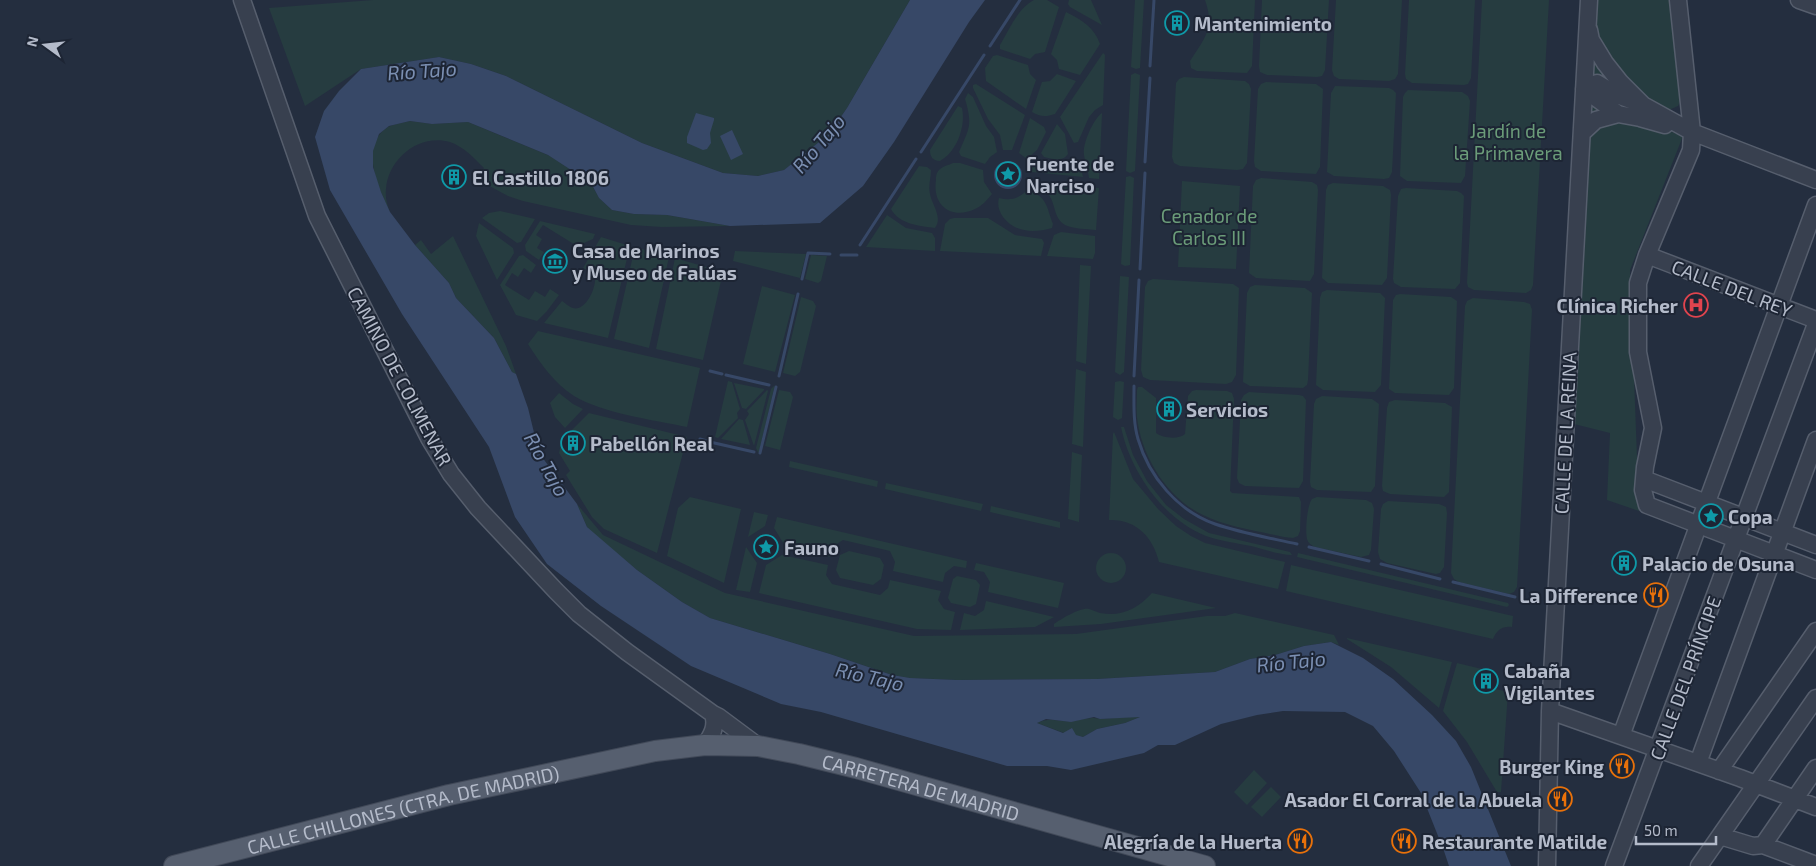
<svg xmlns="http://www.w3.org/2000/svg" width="1816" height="866" font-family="'Exo 2',sans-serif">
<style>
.green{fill:#263c40}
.water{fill:#374867;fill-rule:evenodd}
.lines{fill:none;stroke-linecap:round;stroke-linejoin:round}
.stream{stroke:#374867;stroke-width:3}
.minor-casing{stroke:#565e6d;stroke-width:19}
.major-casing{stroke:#414958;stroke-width:22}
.minor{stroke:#38404f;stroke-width:16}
.major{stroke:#565f6f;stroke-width:20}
.labels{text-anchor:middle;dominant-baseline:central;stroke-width:4;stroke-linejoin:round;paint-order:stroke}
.poi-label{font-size:19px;font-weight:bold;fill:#b4bbca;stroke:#1d2534;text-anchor:start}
.park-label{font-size:19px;fill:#6b9c79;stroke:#1d2534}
.street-label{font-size:19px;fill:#b4bbca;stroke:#1d2534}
.water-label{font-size:20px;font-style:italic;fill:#7b8fb2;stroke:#1d2534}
</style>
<rect width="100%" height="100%" fill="#242e3f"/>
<path class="green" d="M373 0H910L847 108 829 134 784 170 758 176 723 173 642 143 506 76 471 64 439 57 361 69 305 106 269 8Z
M1034 0H1047L1059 7 1045 52 1035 54 1030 59 1000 49V45C1009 30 1018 8 1034 0Z
M1069 0H1091L1102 25 1070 7 1068 4Z
M1135 0H1144L1140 68 1136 69 1131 67Z
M1205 0H1255L1252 66 1247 73 1197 71 1191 68 1190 61C1205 37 1215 29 1205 0Z
M1262 0H1329L1325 70 1322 76 1317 77 1267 75 1260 72 1259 66Z
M1336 0H1402L1398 74 1395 79 1389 81 1339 79 1334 76 1332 70Z
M1409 0H1475L1471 78 1468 84 1464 85 1412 83 1406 79 1405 74Z
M1482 0H1549L1533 285 1531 290 1526 293 1474 290 1468 287 1467 283Z
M1592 0H1670L1680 102 1678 106 1671 109 1666 130 1683 136 1630 270 1639 511 1607 500 1610 433 1570 423Z
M1066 12C1082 20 1094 27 1100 44L1080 75 1059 69 1057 60 1051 54Z
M1103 53 1105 55 1103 105 1095 110 1089 117 1078 142 1074 143 1060 117Z
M997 55 1028 65 1030 74 1036 80 1026 109 986 81 985 68 993 56Z
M1135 73 1140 75 1135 171 1130 173 1126 171 1131 75Z
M1057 74 1076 81 1055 114C1046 117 1040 117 1032 112L1042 82 1050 81Z
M1184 77 1245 81 1249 84 1251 89 1247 163 1243 169 1237 170 1180 166 1174 163 1172 157 1176 83 1179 79Z
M1266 82 1316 84 1323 89 1320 167 1316 174 1261 171 1255 167 1254 161 1258 89 1261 84Z
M976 84 1025 115 1012 150H1003L1000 135 988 119 973 88V85Z
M1335 86 1389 88 1393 90 1396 93 1392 172 1389 178 1384 179 1334 176 1327 172 1331 93Z
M1408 90 1462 92 1468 96 1470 101 1465 176 1461 183 1407 181 1400 176 1403 97 1405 93Z
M968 93 973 97 986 126 994 137 997 152 990 157 985 164 961 156 959 152C969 128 973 126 965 99Z
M958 106 962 108C966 126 957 152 940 161 933 161 930 157 930 150Z
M1102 113V114L1099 179 1089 178C1088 170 1085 163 1084 155 1082 144 1094 118 1102 113Z
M1030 118 1044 127 1046 132 1037 150 1027 159 1019 153Z
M410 121 432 124 468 122 550 156 591 183 599 198 612 210 634 214 667 215 730 226 662 227 631 225 523 201 508 196 482 182 483 181 479 175 484 168C473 157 464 147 450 142 419 133 388 159 386 189 385 197 387 205 390 212 379 189 358 146 388 127 394 124 403 123 410 121Z
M1057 124 1065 134 1068 154C1063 162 1052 159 1044 157L1041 153Z
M1077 159 1080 163 1083 177 1032 172 1030 165 1042 163 1061 165Z
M953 163H960L983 170 984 182 992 194C987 200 982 206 975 209 952 220 932 206 936 180 936 177 936 173 939 170 943 166 949 165 953 163Z
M919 166 927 167 931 170C931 178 928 186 930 194 932 205 943 217 935 228 919 226 899 224 891 209Z
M1130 176 1134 178 1130 265 1125 266 1121 264 1126 177Z
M1261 178 1312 182 1317 185 1318 190 1314 274 1310 281 1256 278 1249 273 1253 186 1256 180Z
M1182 181 1240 186 1236 269 1178 267Z
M1031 182 1099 188 1096 230C1087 229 1073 229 1065 225 1053 218 1056 203 1048 194 1043 189 1036 187 1031 184Z
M1333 183 1383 186 1390 190 1391 195 1387 278 1382 285 1328 283 1322 278 1326 190 1328 185Z
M1406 188 1457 191 1461 193 1464 196 1460 283 1455 289 1401 287 1394 283 1393 279 1398 196 1401 189Z
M1027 190C1048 197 1046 206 1053 224L1052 228C1034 233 1015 233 1003 217 999 211 997 205 999 198 1010 201 1019 199 1027 190Z
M500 211 535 219 521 242 517 243 482 218 489 213Z
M887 215 906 228 932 233 935 238V251L866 247Z
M954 218H988L1015 235 1042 239 1044 243 1041 256 940 251 945 224 950 219Z
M540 221 595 234 593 239 577 246 543 225 536 235 542 239 537 248 544 252 539 260 526 251 525 245Z
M479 223 513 248 514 253 497 280 476 236Z
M1061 232 1095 236V253L1093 259 1047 256 1054 235Z
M453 236 506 346 516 374 512 372 494 338 456 298 449 283 415 245 421 240 431 254Z
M601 237 630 246 608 338 544 323 562 301C565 303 569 307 573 308 586 312 599 284 594 273L583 268Z
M635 247 669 257 649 348 614 339Z
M735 251 806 254 800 278 733 261Z
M523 255 536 265 531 273 524 268 518 277 512 273 505 285 529 300 535 291 545 297 550 289 559 295 547 311 537 321 516 315 500 285 519 256Z
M811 255 827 256 821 281 818 283 805 279Z
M675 258 723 272 703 360 656 349Z
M1080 265 1091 266 1086 364 1076 361Z
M1120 276 1129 277 1124 372 1120 375 1115 372Z
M1153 279 1233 284 1239 288 1236 375 1232 382 1226 384 1150 380 1143 377 1141 370 1145 287 1148 281Z
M1255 285 1305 288 1312 293 1308 380 1307 385 1303 388 1250 386 1243 382 1247 293 1250 287Z
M762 286 795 295 775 372 743 364Z
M1327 290 1380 293 1385 298 1381 385 1375 392 1323 390 1316 385 1320 298 1322 292Z
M1400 294 1451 297 1457 301 1454 388 1449 395 1395 393 1389 389 1393 300 1396 295Z
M801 297 813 301 816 306 800 372 795 376 783 373Z
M1473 298 1524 302 1530 304 1532 310 1517 587 1514 592 1509 594 1459 582 1454 579 1451 573 1465 306 1467 301Z
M538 331 700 368 687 427C653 420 602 413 574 396 555 384 540 363 528 344Z
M1076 369 1086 372 1083 447 1072 444Z
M728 381 732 382 740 409 737 413 738 418 718 438 715 437Z
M1120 381 1124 382 1122 418 1118 420 1113 417 1115 382Z
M734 383 764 389V390L746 409 742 408Z
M775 385 759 452H758L756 448 771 389Z
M1138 387H1142L1156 398V433C1163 438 1178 440 1185 434L1188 396 1192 391 1196 390 1227 391 1232 393 1234 399 1230 491 1232 493 1299 497 1301 502 1300 531 1298 536 1293 538 1284 537C1258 531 1227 527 1203 515 1167 498 1141 456 1137 417 1136 408 1137 399 1137 390Z
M767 390 768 391 754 446 745 420 749 414 747 411Z
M779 390 790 392 793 397 780 450 765 446Z
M1249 392 1299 395 1303 396 1306 400 1303 481 1299 488 1245 486 1239 483 1237 478 1241 400 1244 395Z
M559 393 573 404 583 409 565 428 555 417 550 403Z
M1322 396 1372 399 1379 404 1375 486 1371 492 1317 490 1311 487 1310 482 1314 404 1316 399Z
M1395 400 1445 403 1452 407 1449 492 1444 497 1390 494 1383 491 1382 486 1387 408 1389 402Z
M589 413 687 437 657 553 604 529 592 517 566 475 570 471 559 453 562 440Z
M739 419 743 420 750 445 721 439Z
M1121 427H1124L1133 455 1147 481 1166 505 1184 519 1209 533 1290 552 1292 555C1279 555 1263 549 1251 546 1236 543 1220 541 1206 536 1163 519 1130 471 1121 427Z
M1114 432 1133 479 1158 509 1176 526 1191 536 1205 543 1285 562 1278 589 1159 562C1153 537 1136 519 1109 520L1113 434Z
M1072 452 1082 455 1079 522 1068 519Z
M790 461 878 481 877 487 789 467Z
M886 483 983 504 981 511 885 489Z
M690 497 741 509 724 583 667 556 678 508Z
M1317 497 1366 500 1372 503 1374 509 1371 550 1369 555 1361 557 1315 547C1311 545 1308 543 1307 539 1305 531 1307 505 1312 499Z
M1388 501 1439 504 1446 507 1447 513 1444 567 1440 573 1436 574 1387 563 1380 559 1378 552 1381 509 1383 504Z
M577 504 603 535 725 593 914 636 1076 634 1207 616H1225L1235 613 1334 635 1339 645 1331 642 1304 646 1275 655 1250 659 1215 672 1097 679 957 680 910 678 892 675 830 654 710 618 682 602 637 570 591 532 587 527Z
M991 506 1060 522V528L990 512Z
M754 512 768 515 765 526 748 537Z
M777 517 967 561 966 568 954 566 945 573 943 582 893 571 895 562 890 551 843 540 832 547 830 557 785 546 774 528Z
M755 546a10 10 0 1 1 20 0a10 10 0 1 1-20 0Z
M746 547 757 563 750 592 736 590Z
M849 551 880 558 884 565 881 579 873 585 840 578 836 570 840 555Z
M1096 568a15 15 0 1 1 30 0a15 15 0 1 1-30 0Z
M1298 553 1508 603 1509 605 1507 607 1297 557Z
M782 555 828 565 826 575 832 584 880 595 888 588 890 580 941 591 938 600 944 609 955 612 951 630 917 629 759 593 766 565Z
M976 563 1064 583 1058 608 988 592 990 582 984 572 974 570Z
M1291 565 1513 616 1512 627C1502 626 1497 630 1493 639L1286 591Z
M957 576 976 580 980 585 976 604 970 607 951 603 948 598 953 579Z
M1152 593 1216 608 1101 624 1054 627V624C1061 619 1081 607 1089 609 1093 610 1096 612 1100 613 1122 617 1137 609 1152 593Z
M986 601 1054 617 1035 627 960 630 964 613 975 616 984 610Z
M1347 638 1452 662 1439 708 1391 667 1347 639Z
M1457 663 1486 670 1487 676 1481 679 1482 685 1485 687 1489 685 1496 689 1508 692 1501 792H1497L1467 742 1443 711Z
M1143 716 1125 723 1097 729 1083 737 1064 733 1037 723C1052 716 1058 723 1072 721 1082 720 1089 716 1100 719Z
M1254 770 1267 783 1247 805 1234 792Z
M1271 787 1281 797 1262 817 1251 807Z"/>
<path class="water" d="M910 0H985L969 22 894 142 863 186 820 223 730 226 667 215 634 214 612 210 599 198 591 183 548 155 468 122 432 124 410 121 389 126 379 134 373 151V167L381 192 390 212 415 245 449 283 456 298 494 338 512 372 516 374 528 408 539 453 577 504 587 527 637 570 682 602 710 618 830 654 892 675 910 678 957 680 1097 679 1215 672 1250 659 1275 655 1304 646 1331 642 1363 658 1393 679 1432 715 1456 741 1471 767 1511 866H1449L1444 851 1421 793 1394 751 1373 726 1345 712 1283 711 1257 715 1221 724 1175 745H1158L1144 753 1071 770 1047 766H1007L821 712 781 704 691 666 601 606 547 564 515 517 489 447 402 314 330 190 315 137 324 111 339 91 361 69 439 57 471 64 506 76 642 143 723 173 758 176 784 170 829 134 847 108ZM1094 717 1100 719 1140 717 1125 723 1097 729 1083 737 1076 735 1072 728 1063 733 1037 723 1046 719 1071 722Z
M696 113 714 118V120L710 133 711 143 707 149 703 150 687 143V137Z
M732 130 743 154 731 160 720 136Z
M994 175a14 14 0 1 1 28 0a14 14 0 1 1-28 0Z"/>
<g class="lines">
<path class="stream" d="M990 46 1020 0
M1150 66 1154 0
M921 152 984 55
M1145 162 1150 78
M860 245 916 159
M841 255H857
M1140 269 1145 173
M802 279 808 253 830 254
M710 371 722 374
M726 375 769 385
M779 376 798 294
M1134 376 1139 280
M1134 386C1134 404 1133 422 1138 439 1149 477 1178 511 1215 524 1241 533 1270 538 1297 544
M700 439 707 441
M710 442 754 452
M760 453 776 387
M1309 547 1369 561
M1381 564 1440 579
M1453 582 1515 597"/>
<g class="minor-casing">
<path id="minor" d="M242 0 317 216 429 438 451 474 478 508 556 591 579 614 627 652 713 714 719 717 758 746
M1678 0 1692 132 1691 150 1647 255 1638 283V352L1653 428 1645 467 1643 490 1647 505 1816 570
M1799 0 1816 6
M1589 30 1591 40 1605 63 1620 82 1643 105 1692 132 1816 180
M1584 89 1618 114 1640 118 1665 125
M1584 89 1597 83 1617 95 1636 102
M1582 133 1596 120 1618 114
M1647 255 1816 320
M1644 479 1816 545
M1550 711 1740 778 1816 807
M1621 736 1816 205
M705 745C712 735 717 726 713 714
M1698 763 1816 440
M1719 771 1816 631
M1720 836 1753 846 1763 845 1816 865
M1763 845 1816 768
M1547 866 1550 711 1589 0
M1614 866 1816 324
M1699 866 1816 698"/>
</g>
<g class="major-casing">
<g id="major">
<path id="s1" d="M174 866 449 795 655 751 705 745 758 746 799 754 856 768 1205 866"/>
</g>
</g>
<use href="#minor" class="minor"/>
<use href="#major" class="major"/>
</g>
<defs>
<g id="building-ring" transform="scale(1.25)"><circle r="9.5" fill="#1d2534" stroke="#0f9aa8" stroke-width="1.5"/><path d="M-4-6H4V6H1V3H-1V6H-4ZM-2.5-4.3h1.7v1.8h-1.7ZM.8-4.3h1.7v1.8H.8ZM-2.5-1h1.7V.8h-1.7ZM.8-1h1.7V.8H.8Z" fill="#0f9aa8"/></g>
<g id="sight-ring" transform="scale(1.25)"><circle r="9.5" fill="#1d2534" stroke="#0f9aa8" stroke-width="1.5"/><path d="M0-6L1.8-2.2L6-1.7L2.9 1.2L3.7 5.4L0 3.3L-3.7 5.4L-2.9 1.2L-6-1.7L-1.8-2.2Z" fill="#0f9aa8"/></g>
<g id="museum-ring" transform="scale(1.25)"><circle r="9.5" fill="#1d2534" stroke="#0f9aa8" stroke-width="1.5"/><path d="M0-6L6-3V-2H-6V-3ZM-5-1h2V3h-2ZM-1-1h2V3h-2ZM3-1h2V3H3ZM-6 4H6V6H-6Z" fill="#0f9aa8"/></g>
<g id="hospital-ring" transform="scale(1.25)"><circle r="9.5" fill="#1d2534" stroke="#e0444e" stroke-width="1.5"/><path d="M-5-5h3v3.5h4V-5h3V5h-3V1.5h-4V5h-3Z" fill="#e0444e"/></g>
<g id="restaurant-ring" transform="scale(1.25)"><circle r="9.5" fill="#1d2534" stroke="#e8710a" stroke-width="1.5"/><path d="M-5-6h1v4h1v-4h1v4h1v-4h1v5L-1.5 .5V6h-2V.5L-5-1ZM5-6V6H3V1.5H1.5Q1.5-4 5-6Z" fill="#e8710a"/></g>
</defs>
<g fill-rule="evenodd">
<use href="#building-ring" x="1177" y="23"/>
<use href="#sight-ring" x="1008" y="174"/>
<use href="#building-ring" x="454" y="177"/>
<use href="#museum-ring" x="555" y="261"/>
<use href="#hospital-ring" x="1696" y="305"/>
<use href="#building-ring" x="1169" y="409"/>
<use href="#building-ring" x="573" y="443"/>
<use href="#sight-ring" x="1711" y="516"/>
<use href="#sight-ring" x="766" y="547"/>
<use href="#building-ring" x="1624" y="563"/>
<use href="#restaurant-ring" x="1656" y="595"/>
<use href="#building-ring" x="1486" y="681"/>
<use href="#restaurant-ring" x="1622" y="766"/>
<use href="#restaurant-ring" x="1560" y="799"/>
<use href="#restaurant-ring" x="1300" y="841"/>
<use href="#restaurant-ring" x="1404" y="841"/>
</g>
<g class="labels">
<g class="poi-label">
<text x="1194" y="23">Mantenimiento</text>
<text x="1026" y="163">Fuente de<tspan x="1026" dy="22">Narciso</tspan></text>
<text x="472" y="177">El Castillo 1806</text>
<text x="572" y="250">Casa de Marinos<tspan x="572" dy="22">y Museo de Falúas</tspan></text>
<text x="1678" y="305" text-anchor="end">Clínica Richer</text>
<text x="1186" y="409">Servicios</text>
<text x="590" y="443">Pabellón Real</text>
<text x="1728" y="516">Copa</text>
<text x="784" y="547">Fauno</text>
<text x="1642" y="563">Palacio de Osuna</text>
<text x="1638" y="595" text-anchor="end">La Difference</text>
<text x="1504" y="670">Cabaña<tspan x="1504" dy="22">Vigilantes</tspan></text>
<text x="1604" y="766" text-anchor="end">Burger King</text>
<text x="1542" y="799" text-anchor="end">Asador El Corral de la Abuela</text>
<text x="1282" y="841" text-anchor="end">Alegría de la Huerta</text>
<text x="1422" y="841">Restaurante Matilde</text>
</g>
<g class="park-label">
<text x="1508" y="130">Jardín de<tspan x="1508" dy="22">la Primavera</tspan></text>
<text x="1209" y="215">Cenador de<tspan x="1209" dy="22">Carlos III</tspan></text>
</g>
<g class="street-label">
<text transform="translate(1732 288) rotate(21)">CALLE DEL REY</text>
<text transform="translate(400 376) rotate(62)">CAMINO DE COLMENAR</text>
<text transform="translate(1565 433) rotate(-87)">CALLE DE LA REINA</text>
<text transform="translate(1685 678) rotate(-70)">CALLE DEL PRÍNCIPE</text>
<text stroke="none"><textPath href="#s1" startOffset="766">CARRETERA DE MADRID</textPath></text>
<text stroke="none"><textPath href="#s1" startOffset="236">CALLE CHILLONES (CTRA. DE MADRID)</textPath></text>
</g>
<g class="water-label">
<text transform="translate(422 70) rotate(-4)">Río Tajo</text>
<text transform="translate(818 143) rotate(-50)">Río Tajo</text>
<text transform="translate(547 464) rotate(61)">Río Tajo</text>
<text transform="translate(1291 661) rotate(-6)">Río Tajo</text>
<text transform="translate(870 676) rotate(13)">Río Tajo</text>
</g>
</g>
<g transform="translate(45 45) rotate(285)" stroke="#1d2534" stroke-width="4" paint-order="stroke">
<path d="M0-4L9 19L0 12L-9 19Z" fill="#b4bbca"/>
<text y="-8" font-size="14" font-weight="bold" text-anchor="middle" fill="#b4bbca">N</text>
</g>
<path d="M1636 836v8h80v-8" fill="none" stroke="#b4bbca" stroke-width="2.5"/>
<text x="1644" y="836" font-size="15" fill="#b4bbca" stroke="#1d2534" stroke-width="4" paint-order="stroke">50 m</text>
</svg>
